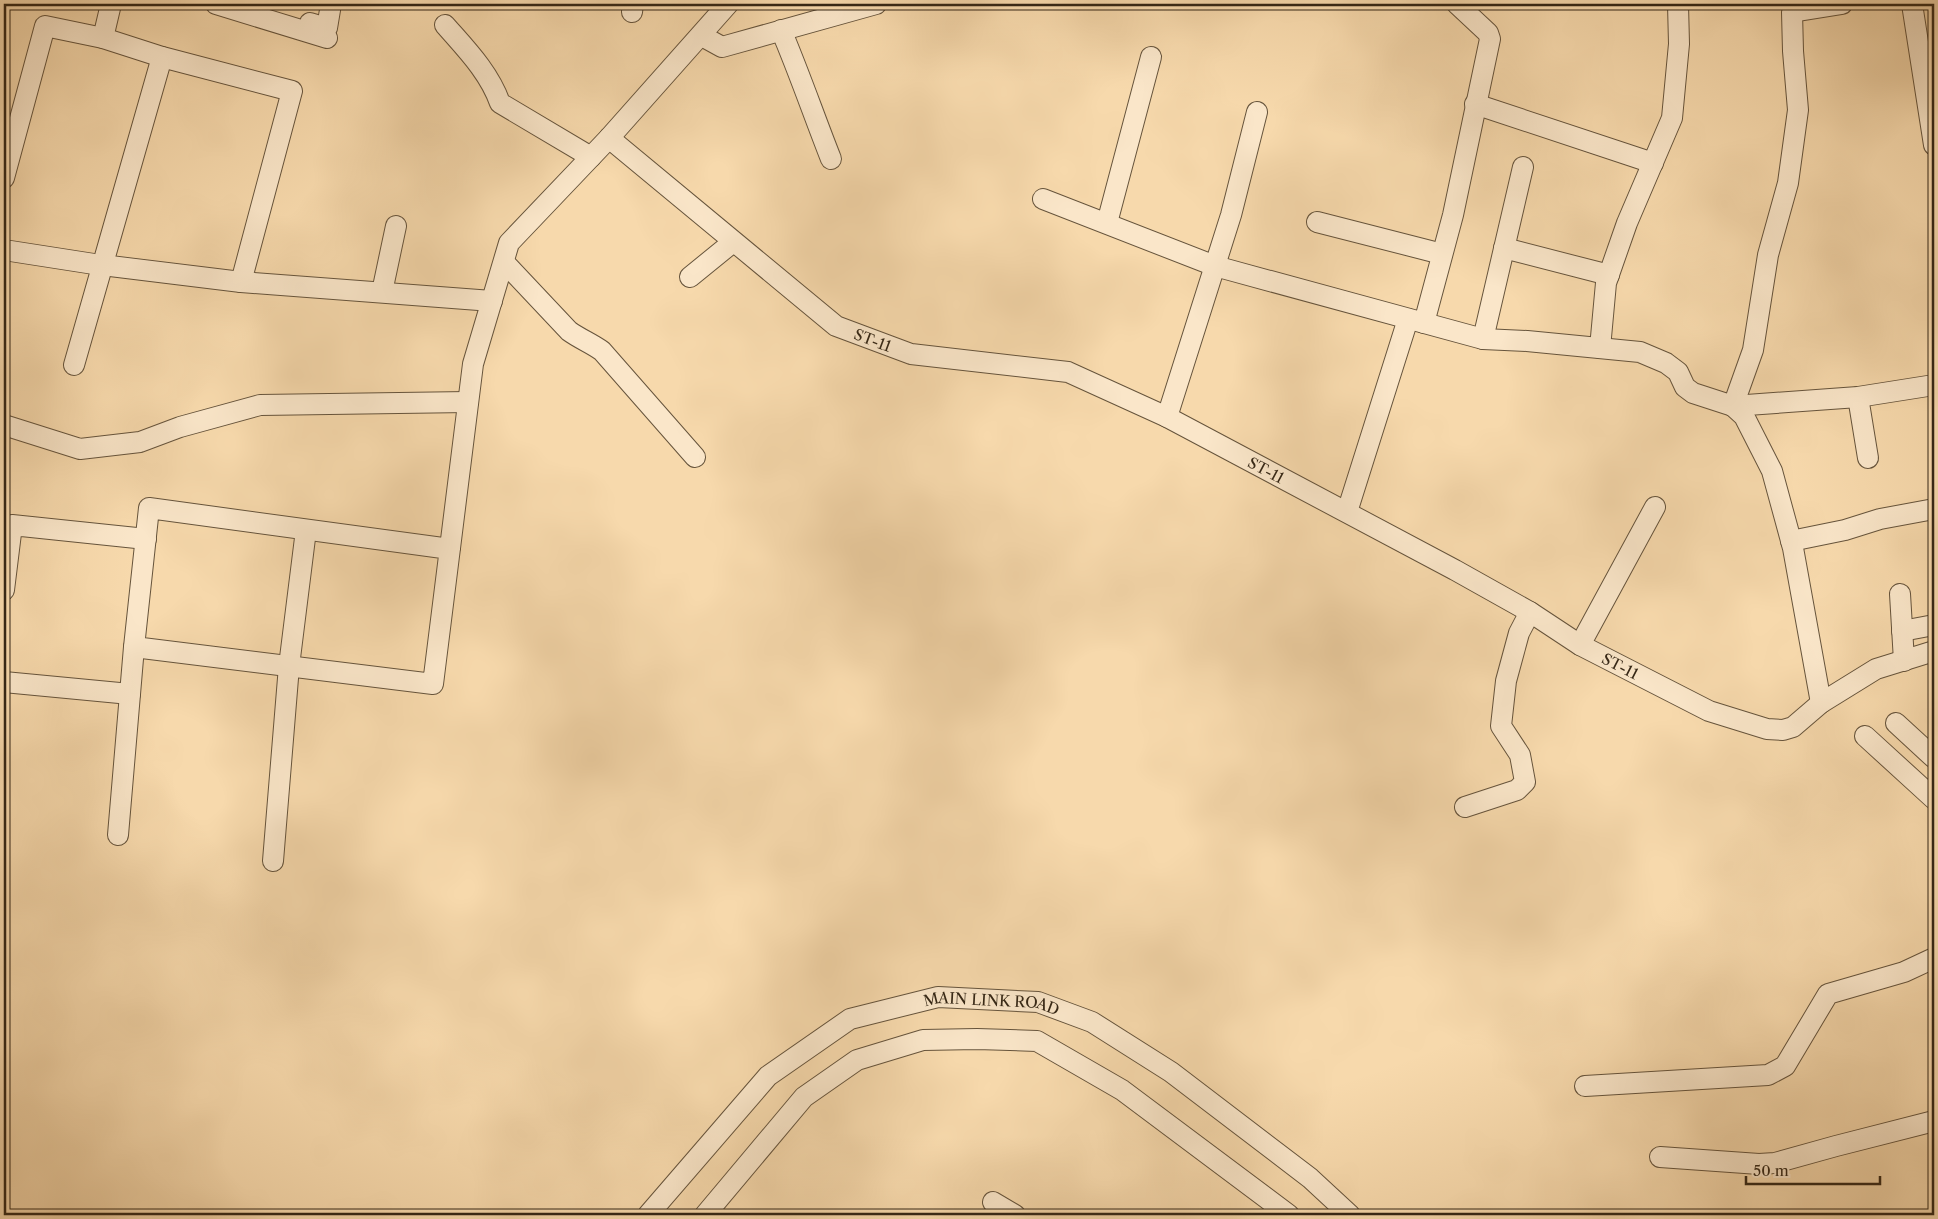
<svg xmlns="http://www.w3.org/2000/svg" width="1938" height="1219" font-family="'Libre Caslon Text',serif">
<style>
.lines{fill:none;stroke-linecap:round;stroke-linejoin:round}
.minor-casing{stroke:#66543c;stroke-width:22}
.minor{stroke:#fae6c9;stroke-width:20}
.labels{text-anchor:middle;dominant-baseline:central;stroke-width:4.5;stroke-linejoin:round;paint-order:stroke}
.street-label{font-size:15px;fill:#352716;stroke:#fae6c9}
</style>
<rect width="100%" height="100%" fill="#f7d9ac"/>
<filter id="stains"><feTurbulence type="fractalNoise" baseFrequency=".004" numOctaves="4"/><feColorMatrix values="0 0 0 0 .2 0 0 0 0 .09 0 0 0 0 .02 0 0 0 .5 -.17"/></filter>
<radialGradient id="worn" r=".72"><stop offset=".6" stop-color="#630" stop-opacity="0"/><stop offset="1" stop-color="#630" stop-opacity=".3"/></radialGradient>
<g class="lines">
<g class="minor-casing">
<g id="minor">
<path d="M216 4 327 38"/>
<path d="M1912 4 1934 145"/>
<path d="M632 12 633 4"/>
<path d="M310 23 327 28 331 4"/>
<path d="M445 25C466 49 489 72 500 103L591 157"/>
<path d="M781 30C799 72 814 116 831 159"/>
<path d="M702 36 722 47 876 4"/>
<path d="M103 38 111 4"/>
<path d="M1475 104 1653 163"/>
<path id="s1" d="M609 138 836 326 911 354 1068 372 1167 417 1455 570 1530 612 1580 645 1709 711 1767 729 1783 730 1793 727 1821 703 1876 669 1934 651"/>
<path d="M4 178 45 26 103 38 162 57 292 91 241 282"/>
<path d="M1043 199 1215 266 1483 339 1527 341 1640 352 1666 363 1678 372 1685 387 1693 393 1733 406 1858 397 1934 385"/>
<path d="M1317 222 1442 254"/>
<path d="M1107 223 1151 57"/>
<path d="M1504 248 1609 275"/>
<path d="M4 250 94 264 241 282 492 301"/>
<path d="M504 262 569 331C580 339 591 343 602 351L695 457"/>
<path d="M690 277 733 242"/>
<path d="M382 292 396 226"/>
<path d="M1424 323 1453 215 1490 39 1488 33 1457 4"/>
<path d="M1483 339 1523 167"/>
<path d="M1600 348 1606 283 1627 223 1672 118 1679 44 1678 4"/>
<path d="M74 365 162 57"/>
<path d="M1858 397 1868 458"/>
<path d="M1167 417 1231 215 1257 112"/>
<path d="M4 425 80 449 140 442 180 427 260 405 468 402"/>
<path d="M1347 512 1408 319"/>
<path d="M1791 541 1845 530 1880 519 1934 509"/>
<path d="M450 549 149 508 134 647 433 684 473 364 509 243 609 138 728 4"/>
<path d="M4 590 12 525 146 539"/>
<path d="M1900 594 1904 661"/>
<path d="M1902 631 1934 625"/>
<path d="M1580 645 1655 507"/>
<path d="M4 682 130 694"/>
<path d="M1821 703 1793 548 1772 471 1744 416 1733 406 1753 350 1768 255 1788 183 1798 110 1793 51 1792 12 1842 4"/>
<path d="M1896 723 1934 758"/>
<path d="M1865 736 1934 799"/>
<path d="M1465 807 1517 790 1525 782 1520 755 1501 726 1506 681 1519 633 1530 612"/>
<path d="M118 835 134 647"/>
<path d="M273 861 289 666 306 530"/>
<path d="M1585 1086 1768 1075 1785 1066 1828 994 1904 972 1934 958"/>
<path d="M1660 1157 1759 1164 1775 1163 1836 1146 1934 1121"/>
<path d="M993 1202 1015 1215"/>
<path id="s2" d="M648 1215 768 1076 850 1019 938 997 1038 1002 1092 1022 1171 1072 1310 1178 1350 1215"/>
<path d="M705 1215 804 1097 857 1060 923 1040 977 1039 1037 1041 1122 1090 1289 1215"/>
</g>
</g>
<use href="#minor" class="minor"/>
</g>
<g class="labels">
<g class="street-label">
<text stroke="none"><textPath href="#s1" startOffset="334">ST-11</textPath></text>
<text stroke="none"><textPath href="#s1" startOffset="754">ST-11</textPath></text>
<text stroke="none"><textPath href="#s1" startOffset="1159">ST-11</textPath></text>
<text stroke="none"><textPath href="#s2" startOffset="428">MAIN LINK ROAD</textPath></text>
</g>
</g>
<rect width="1938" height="1219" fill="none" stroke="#f7d9ac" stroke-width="20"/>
<rect x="5" y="5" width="1928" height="1209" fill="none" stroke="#352716" stroke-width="2.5"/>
<rect x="10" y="10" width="1918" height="1199" fill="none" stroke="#352716"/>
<path d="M1746 1176v8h134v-8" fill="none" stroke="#352716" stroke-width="2.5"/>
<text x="1753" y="1176" font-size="15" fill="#352716" stroke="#fae6c9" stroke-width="4" paint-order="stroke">50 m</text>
<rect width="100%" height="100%" filter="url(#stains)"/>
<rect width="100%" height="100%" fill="url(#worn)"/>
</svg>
